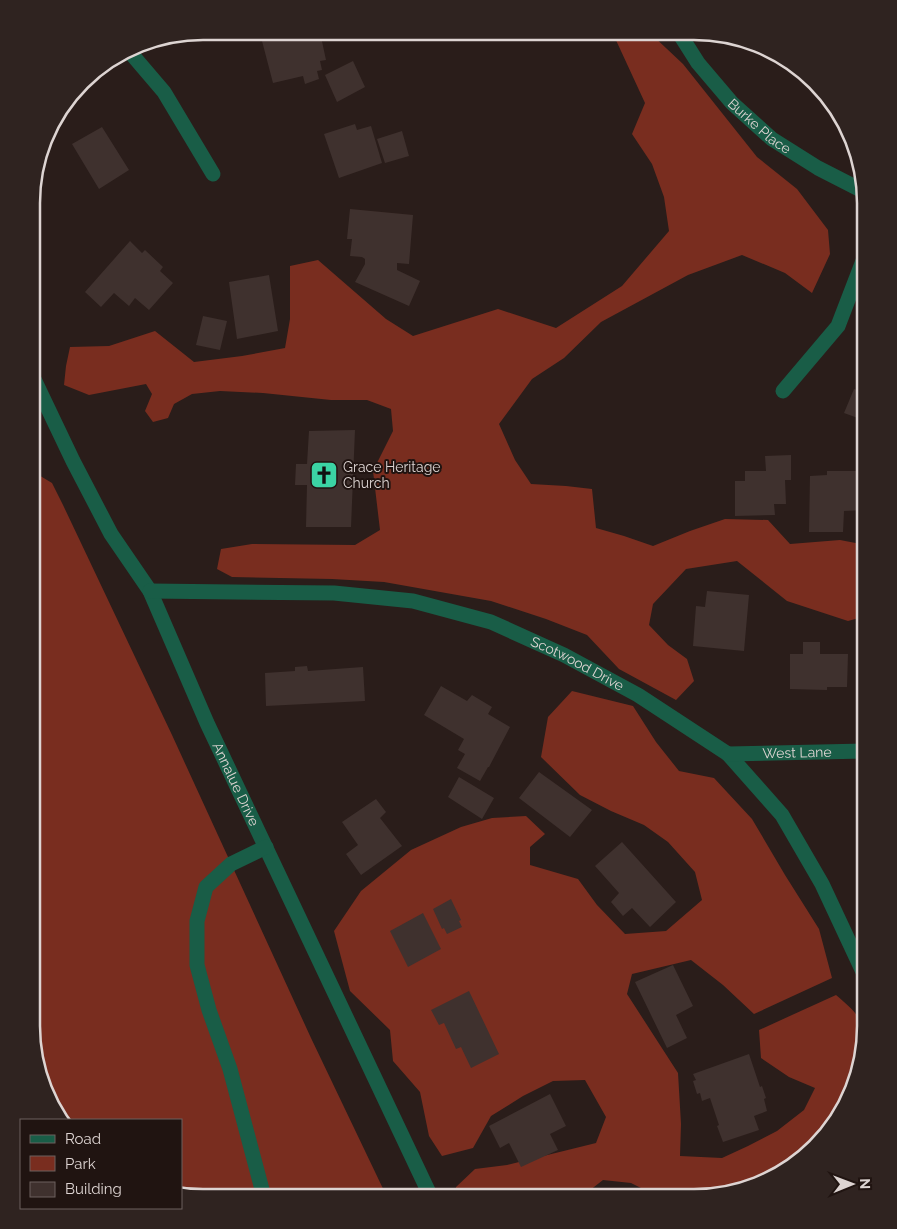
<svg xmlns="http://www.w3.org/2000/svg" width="897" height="1229" font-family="Raleway,sans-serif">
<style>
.green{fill:#792d1f}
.building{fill:#3f312e}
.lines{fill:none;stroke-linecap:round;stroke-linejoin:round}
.minor{stroke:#195d47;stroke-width:15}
.labels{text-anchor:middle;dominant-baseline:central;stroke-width:4;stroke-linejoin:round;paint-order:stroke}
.street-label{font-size:14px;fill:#ddd4d2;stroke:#201411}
.poi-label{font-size:14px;fill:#ddd4d2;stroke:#201411;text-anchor:start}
.rim{fill:none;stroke:#ddd4d2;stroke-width:2.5}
</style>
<rect width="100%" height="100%" fill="#2a1d1a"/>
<path class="green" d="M620 32 650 33 683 64 757 157 797 189 828 230 830 254 812 293 785 273 742 255 688 275 601 322 564 358 532 379 499 424 515 460 531 484 566 486 592 489 596 528 624 536 653 546 690 531 725 519 768 520 790 544 840 540 866 545V616L848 621 787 601 737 561 686 569 653 604 649 625 668 645 687 659 694 681 676 700 619 669 587 635 546 619 491 601 384 582 332 579 232 577 217 569 221 549 252 544 355 545 380 530 373 471 393 431 391 409 367 400H331L263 393 220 391 192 394 174 404 168 418 153 422 145 411 152 394 146 384 89 395 64 385 66 366 70 347 109 346 155 331 194 362 242 356 285 348 290 319V266L318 260 386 319 413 336 498 309 556 328 622 286 669 231 664 197 652 164 632 134 645 103 615 38Z
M32 471 52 483 63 505 172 735 311 1038 387 1197 181 1196V1120H64L49 1101 31 1026Z
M572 691 633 706 656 742 679 771 714 778 752 819 785 875 819 929 832 978 754 1014 723 985 691 960 632 974 627 994 678 1073 681 1124 680 1156 722 1158 748 1146 777 1131 804 1110 815 1088 789 1077 761 1058 759 1030 836 995C849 1006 865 1019 865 1037L837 1121 769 1180 694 1198H658L657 1196 631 1183 603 1180 585 1194 577 1197H455L456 1187 475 1169 507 1165 596 1143 606 1117 585 1080 553 1081 523 1096 491 1116 473 1148 442 1156 429 1136 420 1092 393 1061 390 1030 350 991 334 931 361 891 411 850 461 827 492 818 526 816 545 834 530 847V865L578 879 597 905 625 934 666 931 702 900 695 872 668 842 644 825 611 811 580 795 541 757 548 717Z"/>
<path class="building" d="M301 32H320L326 60 320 61 322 70 317 71 319 79 305 84 303 76 273 83 262 41Z
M353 61 365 87 337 102 325 75Z
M355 124 357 130 371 126 382 163 339 178 324 134Z
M102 127 129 170 99 189 72 144Z
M402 131 409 156 385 163 377 139Z
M350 209 413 215 409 264 397 263V270L420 281 409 306 355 282 365 264V259L362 257 350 256 352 239H347Z
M130 241 142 253 145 250 163 267 160 271 173 283 149 310 135 298 129 306 114 293 101 307 85 292Z
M269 275 278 331 237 339 229 282Z
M203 316 227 321 220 350 196 345Z
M854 389 866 393V421L844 413Z
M355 430 351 527H306L307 485H295L296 464H307L309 431Z
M791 455V480H785L786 504H774L775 515 735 516V481H745V471H766L765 456Z
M827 471H866V510L844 511 843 532H809L810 476 827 475Z
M707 591 749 595 744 651 693 646 696 606 705 607Z
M803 642H820V654H848L847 687H827V690L790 689V654H803Z
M307 666 308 671 363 667 365 701 266 706 265 673 295 671V667Z
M441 686 467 701 472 695 492 707 488 714 510 727 489 767H488L480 781 457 768 465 754 458 750 464 739 424 715Z
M539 772 592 810 570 837 519 798Z
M459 777 494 798 482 819 448 797Z
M376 799 386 812 380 818 402 846 361 875 346 854 358 845 342 822Z
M622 842 676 902 650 927 632 908 623 916 611 902 619 893 595 866Z
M451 899 461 920 459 921 462 927 447 934 444 928 442 929 433 909Z
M423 913 441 949 408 967 390 931Z
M673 965 693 1006 676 1015 687 1038 667 1048 635 982Z
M469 991 499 1054 471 1068 461 1047 456 1049 444 1023 439 1025 431 1010Z
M749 1054 760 1087 762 1086 766 1098 764 1099 767 1111 754 1116 759 1130 723 1142 717 1126 719 1125 710 1098 702 1101 700 1093 697 1094 693 1081 696 1080 693 1074Z
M550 1094 566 1126 550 1134 558 1150 521 1167 509 1143 500 1148 489 1126Z"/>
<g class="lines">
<g class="minor">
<path id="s1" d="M679 33 698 63 732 103 772 139 818 168 863 191"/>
<path d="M129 51 164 92 213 174"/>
<path id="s2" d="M32 375 73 461 111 534 150 591 207 723 431 1197"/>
<path d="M783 391 838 326 866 253"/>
<path id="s3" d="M150 591 334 593 413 601 491 622 564 655 638 695 728 754 782 815 822 884 865 976"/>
<path id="s4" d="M728 754 865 751"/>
<path d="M264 1197 230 1069 209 1010 197 965V921L206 887 231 864 266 847"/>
</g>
</g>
<defs>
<g id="church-square" transform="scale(1.4375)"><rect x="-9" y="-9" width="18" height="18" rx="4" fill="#3bd4a4" stroke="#201411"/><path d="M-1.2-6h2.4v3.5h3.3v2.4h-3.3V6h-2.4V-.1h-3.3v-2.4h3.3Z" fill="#111"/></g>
</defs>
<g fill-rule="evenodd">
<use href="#church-square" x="324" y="475"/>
</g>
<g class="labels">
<g class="street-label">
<text stroke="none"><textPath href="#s1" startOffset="124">Burke Place</textPath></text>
<text stroke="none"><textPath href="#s3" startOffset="440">Scotwood Drive</textPath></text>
<text stroke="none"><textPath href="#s4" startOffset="69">West Lane</textPath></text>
<text stroke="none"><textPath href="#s2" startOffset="458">Annalue Drive</textPath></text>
</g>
<g class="poi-label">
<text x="343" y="467">Grace Heritage<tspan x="343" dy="16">Church</tspan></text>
</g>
</g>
<path d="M0 0H897V1229H0ZM203 40H694A163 163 0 0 1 857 203V1026A163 163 0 0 1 694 1189H203A163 163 0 0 1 40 1026V203A163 163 0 0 1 203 40Z" fill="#2f2320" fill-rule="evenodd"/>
<path class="rim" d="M203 40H694A163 163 0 0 1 857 203V1026A163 163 0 0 1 694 1189H203A163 163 0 0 1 40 1026V203A163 163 0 0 1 203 40Z"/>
<rect x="20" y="1119" width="162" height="90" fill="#201411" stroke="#6c615e"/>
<rect x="30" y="1135" width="25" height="8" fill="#195d47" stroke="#6c615e"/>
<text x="65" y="1144" font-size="15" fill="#ddd4d2">Road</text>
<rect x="30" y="1156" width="25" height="15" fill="#792d1f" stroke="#6c615e"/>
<text x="65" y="1169" font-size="15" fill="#ddd4d2">Park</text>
<rect x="30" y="1182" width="25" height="15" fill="#3f312e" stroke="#6c615e"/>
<text x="65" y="1194" font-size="15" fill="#ddd4d2">Building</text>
<g transform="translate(852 1184) rotate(89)" stroke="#201411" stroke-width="4" paint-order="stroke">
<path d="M0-4L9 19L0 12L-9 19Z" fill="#ddd4d2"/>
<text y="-8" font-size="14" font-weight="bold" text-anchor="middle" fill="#ddd4d2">N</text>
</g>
</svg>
